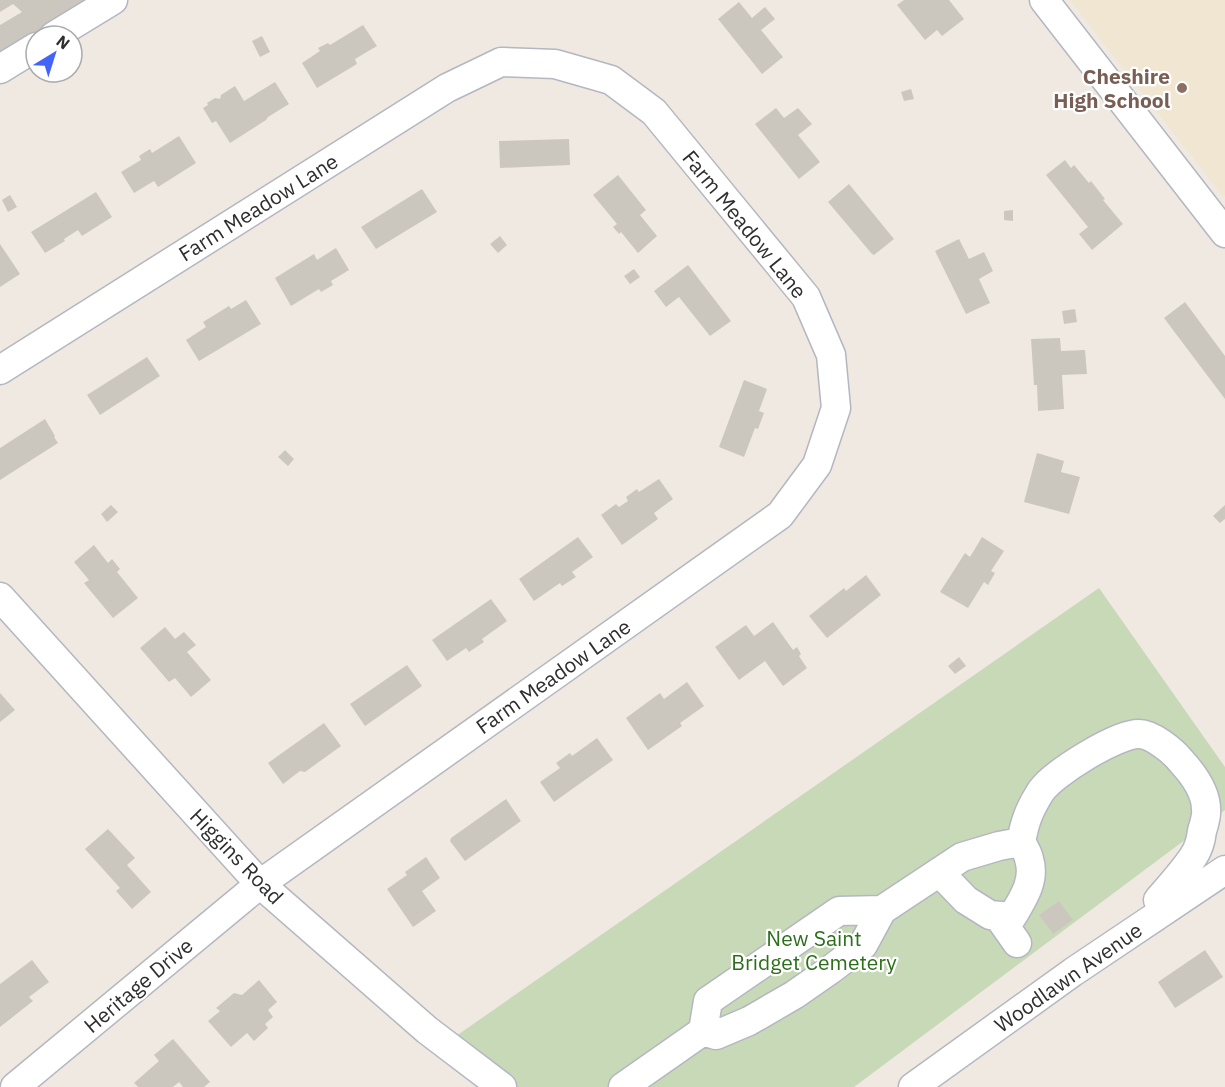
<svg xmlns="http://www.w3.org/2000/svg" width="1225" height="1087" font-family="'IBM Plex Sans',sans-serif">
<style>
.education{fill:#f0e6d1}
.cemetery{fill:#c8d9b8}
.building{fill:#cbc7bf}
.lines{fill:none;stroke-linecap:round;stroke-linejoin:round}
.minor-casing{stroke:#b4b7c1;stroke-width:31}
.minor{stroke:#fff;stroke-width:28}
.education-dot{fill:#8d6e63;stroke:#fff;stroke-width:2}
.labels{text-anchor:middle;dominant-baseline:central;stroke-width:4.5;stroke-linejoin:round;paint-order:stroke}
.education-label{font-size:21px;font-weight:bold;fill:#785e54;stroke:#fff;text-anchor:end}
.street-label{font-size:21px;fill:#2e2e2e;stroke:#fff}
.park-label{font-size:21px;fill:#2c6e1b;stroke:#fff}
</style>
<rect width="100%" height="100%" fill="#efe9e1"/>
<path class="education" d="M1070 0H1225V195L1223 196Z"/>
<path class="cemetery" d="M1099 588 1225 767V810L854 1087H491L436 1050Z"/>
<path class="building" d="M0 0H100L0 60V25L22 12 13 4 0 12Z
M904 0H949L964 19 942 36 937 30 925 40 897 5Z
M739 2 752 18 765 7 775 19 761 30 783 57 762 74 718 19Z
M363 25 377 46 355 59 357 64 317 88 302 63 320 51 318 48 328 43 330 45Z
M262 36 270 52 260 57 252 41Z
M48 72H66L67 74 53 83 47 73Z
M275 82 289 104 268 117 266 120 230 143 216 121 212 123 203 108 208 105 207 103 215 98 220 99 221 95 235 86 244 101Z
M911 89 914 99 904 101 901 92Z
M776 108 784 118 798 108 812 124 798 135 820 162 799 179 755 124Z
M179 136 196 163 158 187 154 181 134 193 121 172 141 160 139 156 150 149 152 153Z
M569 139 570 165 500 168 499 141Z
M1065 160 1071 168 1074 165 1089 183 1091 181 1105 199 1103 200 1123 224 1092 250 1079 234 1088 227 1046 175Z
M618 175 646 210 640 215 657 236 638 253 621 232 619 234 613 227 617 224 593 195Z
M849 184 894 239 874 255 872 254 828 202Z
M422 189 437 212 376 249 361 227Z
M96 192 112 217 82 236 78 230 64 239 65 241 45 253 31 232Z
M10 195 17 207 8 212 2 200Z
M1013 210V221L1004 220V211Z
M500 236 507 245 498 253 490 244Z
M959 239 969 259 984 252 993 271 979 279 990 303 966 314 935 251Z
M0 244 20 274 0 287Z
M336 248 349 270 331 281 333 285 321 292 319 289 291 306 275 278 314 254 317 260Z
M688 265 731 321 710 336 679 297 666 307 654 291Z
M634 269 640 277 630 284 624 276Z
M246 300 261 324 199 361 186 340 206 327 203 322 229 306 231 309Z
M1185 302 1225 356V399L1164 318Z
M1075 309 1077 322 1064 324 1062 311Z
M1060 338 1061 351 1085 350 1087 374 1062 375 1064 409 1038 411 1037 385H1034L1031 339Z
M147 357 160 376 100 415 87 395Z
M744 380 767 389 759 411 764 413 758 429 755 428 744 457 719 447Z
M45 419 55 436 54 437 58 443 0 480V448Z
M285 450 294 459 288 466 278 457Z
M1037 453 1064 461 1061 472 1080 477 1069 514 1024 502Z
M659 479 673 499 654 513 658 519 622 545 601 515 616 504 619 507 628 501 626 497 637 489 639 492Z
M111 505 118 512 107 522 101 514Z
M1225 505V519L1220 523 1213 516Z
M578 537 593 557 572 572 576 577 562 586 560 583 534 601 519 579Z
M982 537 1004 551 991 571 995 573 988 585 984 582 968 608 940 592 965 553 970 557Z
M94 545 108 563 112 559 120 569 117 572 138 598 113 618 84 583 89 580 74 562Z
M866 575 881 595 827 638 809 616 844 588 846 591Z
M491 599 507 621 482 639 484 642 469 652 466 648 447 661 432 640Z
M773 622 793 650 797 647 801 654 799 656 807 668 783 686 765 661 739 680 715 647 746 625 754 636Z
M165 627 175 639 184 632 196 645 187 652 211 680 191 697 175 678 169 682 140 648Z
M959 657 966 666 955 674 948 666Z
M407 665 422 686 365 726 350 704Z
M687 682 704 706 680 723 682 726 648 750 626 718 660 693 664 699Z
M0 693 15 710 0 722Z
M324 723 341 746 305 772 300 771 283 784 268 763Z
M597 738 613 760 554 802 540 782 560 768 556 763 570 753 572 756Z
M506 799 521 821 465 861 450 841 451 838Z
M108 829 135 858 127 865 151 892 132 909 116 891 120 888 85 849Z
M426 857 440 878 422 891 436 911 413 927 387 889 407 875 405 872Z
M1059 901 1073 920 1053 934 1039 915Z
M1205 950 1223 977 1175 1008 1158 982Z
M32 960 49 982 29 997 33 1001 0 1027V984Z
M259 980 277 1002 268 1010 273 1017 265 1024 268 1028 254 1041 247 1033 231 1047 208 1021 220 1011 216 1008 234 993 242 995Z
M173 1039 210 1082 204 1087H183L179 1082 173 1087H138L134 1083 159 1061 154 1055Z"/>
<g class="lines">
<g class="minor-casing">
<path id="minor" d="M1044 0 1225 233
M54 36 113 0
M0 69 36 47
M0 370 447 88 501 62 555 64 611 80 654 112 806 297 831 355 836 408 817 465 780 515 260 884 15 1087
M0 597 260 884 427 1030 502 1087
M939 872 966 900 990 915 1012 917C1022 900 1036 881 1029 859 1028 853 1024 847 1021 842
M998 916 1017 943
M703 1031 708 1001 839 911 882 910
M623 1087 703 1031 716 1035 749 1021 794 995 830 970 863 945 882 910 962 857 999 846 1021 842C1025 821 1029 810 1041 791 1054 773 1116 734 1139 734 1152 734 1173 751 1181 761 1192 773 1206 791 1206 809 1207 816 1204 824 1202 831 1201 840 1198 850 1193 857 1183 872 1170 886 1158 900L1164 910
M913 1087 1073 972 1225 870"/>
</g>
<use href="#minor" class="minor"/>
</g>
<circle class="education-dot" cx="1182" cy="88" r="6"/>
<g class="labels">
<g class="education-label">
<text x="1170" y="76">Cheshire<tspan x="1170" dy="24">High School</tspan></text>
</g>
<g class="street-label">
<text transform="translate(258 207) rotate(-32)">Farm Meadow Lane</text>
<text transform="translate(745 224) rotate(51)">Farm Meadow Lane</text>
<text transform="translate(553 676) rotate(-35)">Farm Meadow Lane</text>
<text transform="translate(237 856) rotate(46)">Higgins Road</text>
<text transform="translate(1068 977) rotate(-35)">Woodlawn Avenue</text>
<text transform="translate(138 985) rotate(-40)">Heritage Drive</text>
</g>
<g class="park-label">
<text x="814" y="938">New Saint<tspan x="814" dy="24">Bridget Cemetery</tspan></text>
</g>
</g>
<g transform="translate(54 54) rotate(38)"><circle r="28" fill="#ffffff" stroke="#ababab" stroke-width="1.5"/>
<path d="M0-4.5L10 22L0 15L-10 22Z" fill="#4264fb"/>
<text y="-9" font-size="16" font-weight="bold" text-anchor="middle" fill="#2e2e2e">N</text>
</g>
</svg>
